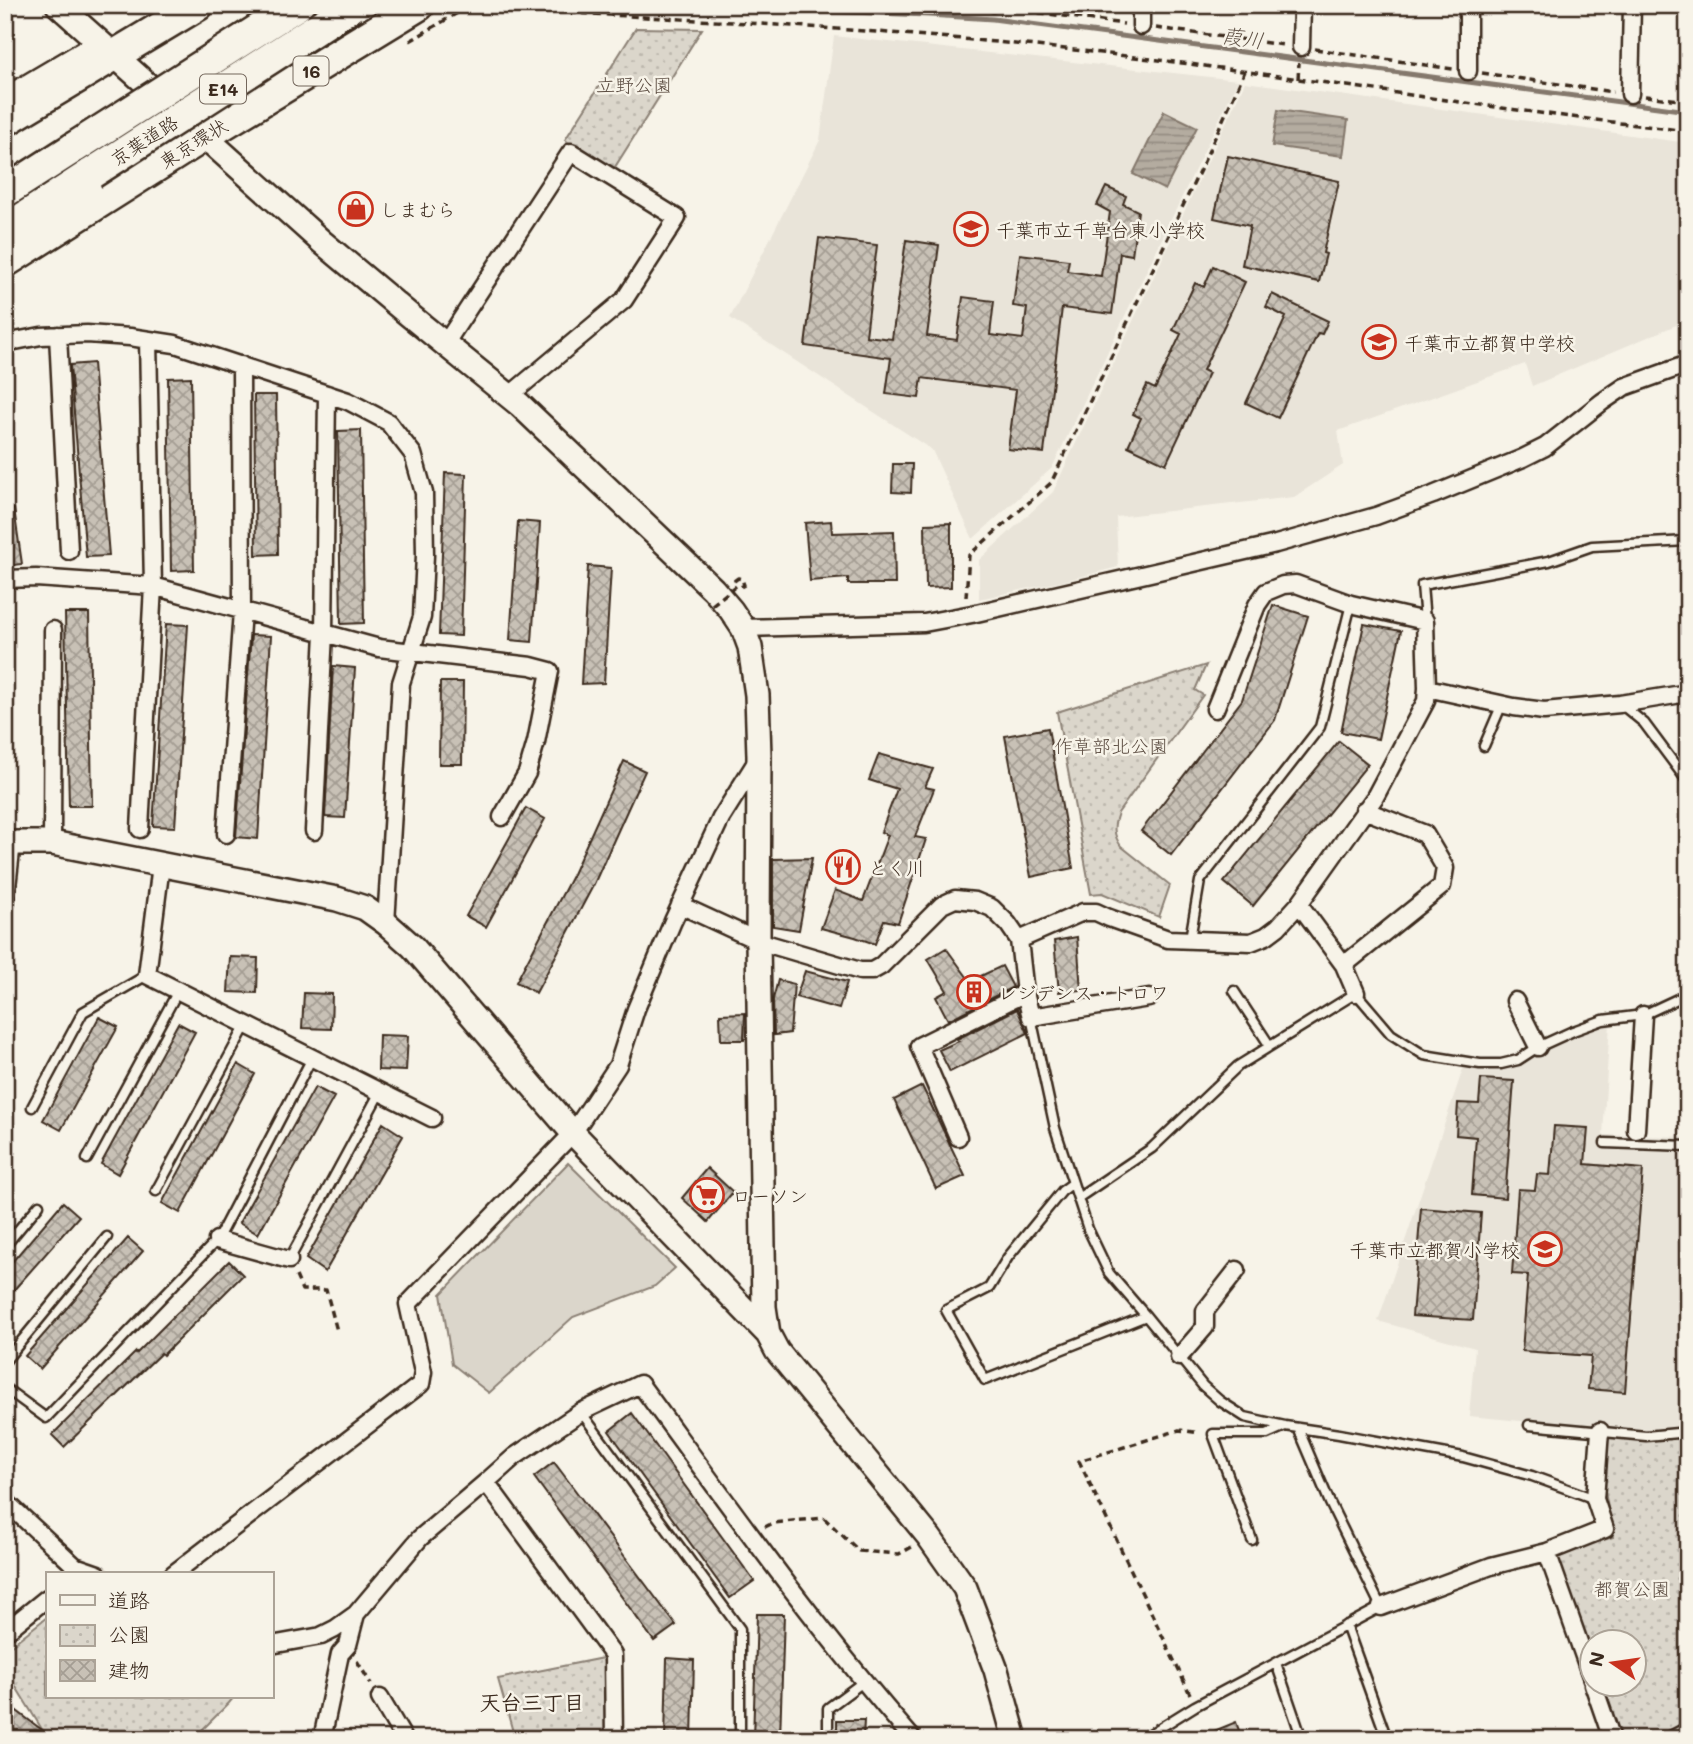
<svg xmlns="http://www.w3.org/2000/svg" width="1693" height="1744" font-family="Mali,'Klee One',sans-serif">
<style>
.built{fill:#e9e4d9}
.park{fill:url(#park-dots);stroke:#8b8074;stroke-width:2}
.pitch{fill:#dbd6cb;stroke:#8b8074;stroke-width:2}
.water{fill:url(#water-rules);stroke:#84786c;stroke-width:2}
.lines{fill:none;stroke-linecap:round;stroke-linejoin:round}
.stream{stroke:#84786c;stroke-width:5}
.building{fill:url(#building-cross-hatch);stroke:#3b2a1e;stroke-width:2}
.lane-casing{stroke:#3b2a1e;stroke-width:13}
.street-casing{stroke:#3b2a1e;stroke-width:21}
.secondary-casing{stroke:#3b2a1e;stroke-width:28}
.highway-casing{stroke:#3b2a1e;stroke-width:35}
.path{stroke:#3b2a1e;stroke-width:3.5;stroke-dasharray:7 5;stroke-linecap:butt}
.lane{stroke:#f7f3e8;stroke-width:8}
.street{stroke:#f7f3e8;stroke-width:16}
.secondary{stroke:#f7f3e8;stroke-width:23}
.highway{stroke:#f7f3e8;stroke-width:30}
.highway-bridge-casing{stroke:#3b2a1e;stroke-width:35;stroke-linecap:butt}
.path-bridge{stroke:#3b2a1e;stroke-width:3.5;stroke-dasharray:7 5;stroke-linecap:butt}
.highway-bridge{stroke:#f7f3e8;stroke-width:30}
.labels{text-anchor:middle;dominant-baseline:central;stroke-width:5;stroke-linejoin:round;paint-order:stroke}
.shield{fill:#f7f3e8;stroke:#73665b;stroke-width:2}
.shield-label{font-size:18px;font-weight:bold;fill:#3b2a1e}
.park-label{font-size:19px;fill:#5b4c41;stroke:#f7f3e8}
.street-label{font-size:19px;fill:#3b2a1e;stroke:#f7f3e8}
.poi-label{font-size:19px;fill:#3b2a1e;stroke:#f7f3e8;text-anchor:start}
.water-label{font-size:21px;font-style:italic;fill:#5f5145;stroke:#f7f3e8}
.neighbourhood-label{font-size:21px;font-weight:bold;fill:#3b2a1e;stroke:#f7f3e8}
</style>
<defs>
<pattern id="park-dots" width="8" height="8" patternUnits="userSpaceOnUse" patternTransform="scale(1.75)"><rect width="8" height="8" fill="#dbd6cb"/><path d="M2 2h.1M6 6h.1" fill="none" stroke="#bdb8ae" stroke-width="1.8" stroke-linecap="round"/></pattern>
<pattern id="water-rules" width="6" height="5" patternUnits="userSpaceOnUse" patternTransform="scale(1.75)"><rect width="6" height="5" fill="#b4aca0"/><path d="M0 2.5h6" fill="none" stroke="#948c82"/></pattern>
<pattern id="building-cross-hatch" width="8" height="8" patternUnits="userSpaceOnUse" patternTransform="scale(1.75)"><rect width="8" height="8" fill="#c8c1b6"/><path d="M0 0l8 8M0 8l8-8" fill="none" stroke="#a49d93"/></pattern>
</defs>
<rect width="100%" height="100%" fill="#f7f3e8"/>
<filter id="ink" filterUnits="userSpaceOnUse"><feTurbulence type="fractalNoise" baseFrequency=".0143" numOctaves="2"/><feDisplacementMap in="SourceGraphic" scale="14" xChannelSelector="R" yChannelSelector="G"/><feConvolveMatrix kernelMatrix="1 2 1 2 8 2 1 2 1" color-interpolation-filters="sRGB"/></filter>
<g filter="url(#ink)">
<path class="built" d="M834 36 1238 80 1052 468 973 539 932 450 730 318 820 140Z
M1245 82 1688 143V320L1532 386 1525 364 1338 431 1343 465 1294 497 1116 517 1118 567 1064 581 979 599V560L1053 492Z
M1610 1023 1603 1135 1688 1137V1428L1646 1433 1469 1416 1475 1348 1378 1321 1464 1066 1483 1069 1522 1061 1570 1036Z"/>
<path class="park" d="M636 28 702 29 613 170 565 140Z
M1206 665 1195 690 1203 695 1118 813C1113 826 1113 835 1121 846L1170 885 1159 917 1102 893 1091 894 1057 712Z
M1595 1435 1662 1440 1688 1437V1721C1661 1739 1649 1739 1619 1739L1600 1685 1634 1684V1642H1592L1591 1661 1554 1555 1613 1537Z
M47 1617V1697H234L229 1703 193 1739H48L5 1669V1650Z
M603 1658 607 1674 605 1739H515L498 1679Z"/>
<path class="pitch" d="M568 1163 675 1268 655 1286 573 1317 489 1393 452 1364 441 1294Z"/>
<path class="water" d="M1278 110 1348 120 1343 156 1272 146Z
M1164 111 1197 127 1165 190 1133 174Z"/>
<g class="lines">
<path class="stream" d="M668 5 928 15 993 19 1688 111"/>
</g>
<path class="building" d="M1228 156 1339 181 1323 253 1326 254 1319 282 1242 265 1250 226 1214 218Z
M1106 187 1126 196 1123 204 1138 211 1132 255 1120 253 1112 314 1062 308 1044 453 1008 449 1016 390 922 378 919 398 886 394 891 358 805 346 819 238 877 245 866 336 892 339 906 240 939 245 927 336 957 340 963 297 994 301 990 335 1023 339 1027 308 1013 306 1020 254 1069 260 1067 271 1101 276 1110 212 1097 205Z
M1213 266 1245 282 1203 370 1209 373 1166 464 1128 446 1141 418 1133 414 1147 385 1155 389 1181 334 1173 330 1195 283 1204 287Z
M1272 294 1328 321 1322 334 1318 333 1278 418 1246 403 1286 317 1266 307Z
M93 363 109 556 86 557 70 365Z
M191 377 194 570 171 571 168 378Z
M254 395H276L278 554 256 555Z
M361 430 364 623 341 624 338 431Z
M893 464H912L911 493 892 492Z
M445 473 466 474 461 636 439 635Z
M14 509 22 564 5 566V510Z
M518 521 540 523 532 642 510 640Z
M831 521 832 533 894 531 895 584H848V578L810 581 805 523Z
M951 523V587L926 588 925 524Z
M588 566 611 568 604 683 581 684Z
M1273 605 1308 616 1275 720 1171 855 1141 831 1242 700Z
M65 613H89L92 806H69Z
M166 624 188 625 175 827 153 826Z
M1364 624 1401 631 1378 739 1341 732Z
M251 635 271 636 258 839 236 837Z
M333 666 355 668 345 818 325 817Z
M440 682H463L462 764H439Z
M1048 728 1073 868 1031 877 1005 736Z
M1339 741 1368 764 1253 906 1224 882Z
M879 754 933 769 925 787 934 789 915 837 926 839 898 923 884 920 875 944 855 937 821 928 835 890 863 901 888 835 881 832 897 789 869 780Z
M624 761 645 771 594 884 536 993 516 982 573 874Z
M526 808 545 819 486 927 466 916Z
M812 858 799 930 773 926V859Z
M1077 937 1081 990 1059 992 1054 941Z
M946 948 970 981 1002 966 1013 987 948 1020 936 997 947 991 928 959Z
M230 957 258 958 257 993 228 992Z
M805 971 847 982 839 1009 796 997Z
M778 980 794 984 790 1033 774 1035 773 999Z
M304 993 332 994 331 1029 302 1028Z
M1017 1009 1028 1033 950 1072 939 1050 959 1041 957 1039Z
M745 1013 744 1040H721L720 1014Z
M99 1017 118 1027 61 1130 43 1120Z
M178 1023 195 1032 118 1174 101 1164Z
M379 1035 408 1036 406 1071 378 1070Z
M238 1064 255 1074 180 1213 162 1203Z
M1481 1079 1514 1081 1505 1198 1472 1195 1476 1137 1456 1135 1458 1103 1479 1104Z
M922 1086 965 1176 936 1189 894 1100Z
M315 1087 334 1097 258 1234 239 1223Z
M383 1123 403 1136 325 1272 306 1259Z
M1554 1126 1588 1128 1585 1164 1643 1169 1625 1392 1588 1389 1591 1356 1522 1351 1528 1275 1512 1274 1518 1189 1535 1190 1537 1174 1550 1175Z
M707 1168 733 1192 708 1222 682 1198Z
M63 1202 79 1216 5 1300V1270Z
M1421 1208 1481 1213 1473 1320 1412 1316Z
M128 1238 143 1251 40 1369 25 1356Z
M229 1261 243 1275 163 1355 161 1353 64 1447 52 1435 136 1352 137 1353Z
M632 1413 754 1581 730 1598 609 1431Z
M554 1462 676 1625 654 1641 534 1477Z
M757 1614H784L780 1739H753Z
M667 1658 694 1660 692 1739H665Z
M5 1702 54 1739H5Z
M837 1720H864L863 1739H837Z
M1236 1722 1242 1739H1197V1738Z"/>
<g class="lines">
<g class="lane-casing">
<path id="lane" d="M993 7V5
M1425 621 1422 585 1549 561 1592 546 1688 541
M1622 705 1644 723 1688 782
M1484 746 1502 704
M1190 939 1200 881 1320 727 1351 604
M1234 991 1270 1046
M1031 1017 1055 1128 1088 1229 1109 1273 1146 1316 1203 1386 1220 1401 1245 1417 1285 1426 1339 1434 1463 1457 1532 1476 1595 1499
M32 1107 83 1012 147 975
M1605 1143 1688 1146
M87 1159 178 991
M1073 1183 1062 1191 1008 1257 989 1288 946 1310 985 1380 1146 1316
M156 1191 246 1025
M1078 1198 1152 1148 1238 1066 1356 993 1391 1034 1424 1055 1480 1064H1501L1518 1060 1538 1047 1573 1031 1603 1020 1643 1015 1688 994
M5 1246 39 1205
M289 1260 380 1092
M5 1361 107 1237
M5 1388 46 1418 217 1240 312 1058
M581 1412 740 1629V1739
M1529 1425 1646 1436 1688 1432
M1252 1540 1213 1434H1267L1285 1426
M1346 1625 1387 1739
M1276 1663 1302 1739
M828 1739V1708L863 1682
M1142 1739 1195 1706 1381 1607 1330 1503 1298 1428"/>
</g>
<g class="street-casing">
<path id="street" d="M1141 5V26
M1468 5V71
M1301 47 1302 5
M1630 94 1632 5
M5 96 98 41
M58 335 69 551
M5 343 41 336 87 334 130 337 175 344 348 401 388 422 413 454 424 493 425 555 422 617 401 683 386 923
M445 344 571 152 677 218 624 300 509 396
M5 579 36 578 153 586 379 648 531 666 550 671 536 742 527 773 502 817
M743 628 924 623 972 614 1276 544 1376 516 1433 495 1523 458 1545 447 1602 402 1624 387 1688 364
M1427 688 1514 707 1544 711 1620 704 1688 693
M140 829 153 586 148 340
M314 831 324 633 327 394
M226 834 242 611 241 365
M52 843 53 630
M161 865 147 975 432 1118
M1299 904 1344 965 1356 993
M5 905 12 842
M680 905 758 941 860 971H872L881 966 942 905 955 899 975 901 992 908 1008 924 1019 940 1025 993 1031 1017 1149 998
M1019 940 1083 912H1096L1109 918 1168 939 1251 942 1266 936 1278 927 1299 904 1375 797 1426 701 1427 688 1425 621 1351 604 1296 584 1283 585 1266 592 1257 605 1215 709
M1344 965 1442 886 1445 868 1425 834 1364 810
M1515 1001 1538 1047
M1636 1130 1643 1015
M958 1137 919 1046 1025 993
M217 1240 289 1260
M1179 1357 1205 1327V1311L1237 1270
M486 1482 514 1457 581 1412 640 1384C728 1504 815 1627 913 1739
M5 1501 75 1566 98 1574
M1547 1552 1592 1679
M173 1574 421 1384 423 1372 408 1304 573 1133 618 1065 636 1009 673 921 721 818 758 759
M1381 1607 1491 1566 1547 1552 1605 1529 1595 1499 1600 1431
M5 1632 47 1598
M271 1645 321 1636 335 1629 356 1614 420 1538 486 1482 613 1655 614 1739
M1593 1684 1612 1739
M380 1698 404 1739
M322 1739 340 1654 348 1645 356 1614
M1673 1739 1688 1731"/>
</g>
<g class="secondary-casing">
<path id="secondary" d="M58 5 169 104
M194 127 322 242 408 314 520 405 713 589 731 610 743 628 750 647 757 695 759 756 758 941 764 1307 768 1334
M5 843H52L337 899 365 908 386 923 413 947 573 1133 768 1334 777 1351 929 1537 965 1588 996 1670 1015 1739"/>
</g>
<g class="highway-casing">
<path id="highway" d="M5 121 198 5
M5 192 75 147
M5 230 92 173
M5 262 204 136 419 5"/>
</g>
<path class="path" d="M965 5 982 6
M462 7C666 18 871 28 1074 50 1220 66 1364 89 1510 109 1569 117 1628 124 1688 131
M1003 8 1124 24
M1156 28 1284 45
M410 41 459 12 463 7
M1315 49 1453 69
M1482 73 1613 92
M1298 79 1299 63
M1645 96 1688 101
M734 581 738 578 742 579 744 585 739 588
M966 597 969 555 1051 483 1201 168 1245 71
M296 1276 302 1290H326L337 1331
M765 1527 773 1523 824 1518 859 1551 899 1554 912 1547
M357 1661 371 1684
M1190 1694 1079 1461 1179 1430 1200 1433"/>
<use href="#lane" class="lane"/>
<use href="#street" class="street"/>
<use href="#secondary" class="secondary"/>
<use href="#highway" class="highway"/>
<g class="highway-bridge-casing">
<path id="highway-bridge" d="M75 147 297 5
M92 173 353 5"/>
</g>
<path class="path-bridge" d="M712 605 736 586"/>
<use href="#highway-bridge" class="highway-bridge"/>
</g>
</g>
<defs>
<g id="shop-ring" transform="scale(1.75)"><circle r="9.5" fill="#f7f3e8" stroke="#c8321e" stroke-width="1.5"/><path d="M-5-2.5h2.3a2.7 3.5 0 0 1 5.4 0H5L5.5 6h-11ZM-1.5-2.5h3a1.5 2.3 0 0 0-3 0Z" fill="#c8321e"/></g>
<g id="school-ring" transform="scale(1.75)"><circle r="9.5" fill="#f7f3e8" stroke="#c8321e" stroke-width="1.5"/><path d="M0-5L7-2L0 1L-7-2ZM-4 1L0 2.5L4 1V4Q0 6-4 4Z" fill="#c8321e"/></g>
<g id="restaurant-ring" transform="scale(1.75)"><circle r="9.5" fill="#f7f3e8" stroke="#c8321e" stroke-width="1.5"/><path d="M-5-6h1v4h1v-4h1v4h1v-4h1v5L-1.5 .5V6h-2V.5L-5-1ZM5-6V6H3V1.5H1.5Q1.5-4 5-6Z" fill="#c8321e"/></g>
<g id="building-ring" transform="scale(1.75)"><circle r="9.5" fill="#f7f3e8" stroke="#c8321e" stroke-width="1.5"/><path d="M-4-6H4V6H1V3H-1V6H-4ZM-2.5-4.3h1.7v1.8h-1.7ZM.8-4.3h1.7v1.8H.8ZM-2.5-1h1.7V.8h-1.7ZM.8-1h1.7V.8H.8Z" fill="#c8321e"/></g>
<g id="supermarket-ring" transform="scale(1.75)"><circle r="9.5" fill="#f7f3e8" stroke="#c8321e" stroke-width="1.5"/><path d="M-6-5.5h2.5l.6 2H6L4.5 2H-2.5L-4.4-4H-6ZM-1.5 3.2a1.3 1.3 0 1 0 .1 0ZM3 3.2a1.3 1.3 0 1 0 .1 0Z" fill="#c8321e"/></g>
</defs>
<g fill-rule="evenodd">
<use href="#shop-ring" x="356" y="209"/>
<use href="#school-ring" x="971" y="229"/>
<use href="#school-ring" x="1379" y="342"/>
<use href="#restaurant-ring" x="843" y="867"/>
<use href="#building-ring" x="974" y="992"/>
<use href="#supermarket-ring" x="707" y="1195"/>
<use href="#school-ring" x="1545" y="1249"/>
</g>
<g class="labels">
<g class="shield">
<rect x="293.5" y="56.5" width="35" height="29" rx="5"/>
<rect x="200" y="74.5" width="46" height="29" rx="5"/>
</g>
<g class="shield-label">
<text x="311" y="71">16</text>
<text x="223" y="89">E14</text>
</g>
<g class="park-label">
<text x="634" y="84">立野公園</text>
<text x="1111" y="745">作草部北公園</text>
<text x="1632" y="1588">都賀公園</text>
</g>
<g class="street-label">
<text transform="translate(144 140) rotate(-33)">京葉道路</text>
<text transform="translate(193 143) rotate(-32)">東京環状</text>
</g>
<g class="poi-label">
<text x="380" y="209">しまむら</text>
<text x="996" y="229">千葉市立千草台東小学校</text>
<text x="1404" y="342">千葉市立都賀中学校</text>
<text x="868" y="867">とく川</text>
<text x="998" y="992">レジデンス・トロワ</text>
<text x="732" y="1195">ローソン</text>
<text x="1520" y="1249" text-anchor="end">千葉市立都賀小学校</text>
</g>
<g class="water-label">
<text transform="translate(1243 37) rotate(8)">葭川</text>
</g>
<g class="neighbourhood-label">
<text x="532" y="1701">天台三丁目</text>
</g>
</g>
<rect width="1693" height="1744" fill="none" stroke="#f7f3e8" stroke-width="28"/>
<rect x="14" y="14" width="1665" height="1716" fill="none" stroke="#3b2a1e" stroke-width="2.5" filter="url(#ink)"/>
<rect x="46" y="1572" width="228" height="126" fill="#f7f3e8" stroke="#aca397" stroke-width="2"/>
<rect x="60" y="1595" width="35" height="10" fill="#f7f3e8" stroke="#aca397" stroke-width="2"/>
<text x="108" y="1608" font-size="21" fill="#3b2a1e">道路</text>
<rect x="60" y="1625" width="35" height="21" fill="url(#park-dots)" stroke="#aca397" stroke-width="2"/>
<text x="108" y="1642" font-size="21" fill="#3b2a1e">公園</text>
<rect x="60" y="1660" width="35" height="21" fill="url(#building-cross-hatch)" stroke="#aca397" stroke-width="2"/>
<text x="108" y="1678" font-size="21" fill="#3b2a1e">建物</text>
<g transform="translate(1613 1663) rotate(283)"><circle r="33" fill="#f7f3e8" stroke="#aca397" stroke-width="2"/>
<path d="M0-5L12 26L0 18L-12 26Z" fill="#c8321e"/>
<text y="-10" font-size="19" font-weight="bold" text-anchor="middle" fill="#3b2a1e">N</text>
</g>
</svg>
